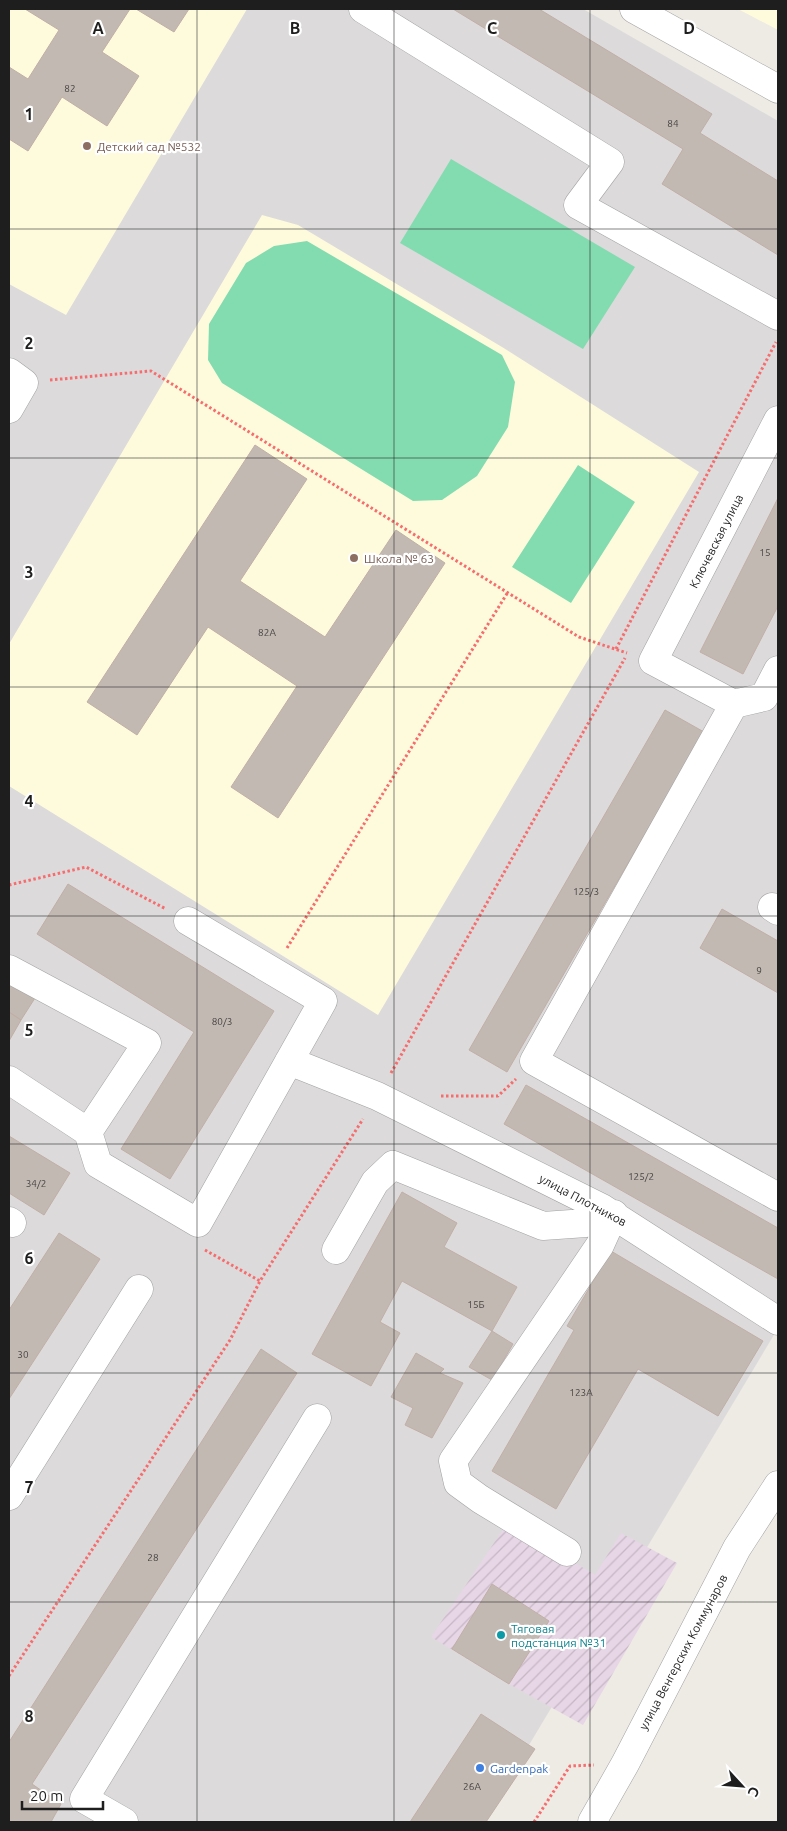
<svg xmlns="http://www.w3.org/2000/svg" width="787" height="1831" font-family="Ubuntu,sans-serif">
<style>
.residential{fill:#dcdadb}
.industrial{fill:url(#industrial-furrows)}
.education{fill:#fefbdd}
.pitch{fill:#83dcb0}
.building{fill:#c3b9b3;stroke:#c0afa6}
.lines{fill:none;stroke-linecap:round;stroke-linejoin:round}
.minor-casing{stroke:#a2a2a2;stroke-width:29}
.path{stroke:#f76c6d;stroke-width:3;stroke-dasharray:2.5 2.5;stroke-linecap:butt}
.minor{stroke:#fff;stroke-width:28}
.grid{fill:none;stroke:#1e1e1e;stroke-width:1;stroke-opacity:0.55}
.education-dot{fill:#8d6e63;stroke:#fff;stroke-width:2}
.culture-dot{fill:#0f9aa8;stroke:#fff;stroke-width:2}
.shop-dot{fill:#3f7fe0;stroke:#fff;stroke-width:2}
.labels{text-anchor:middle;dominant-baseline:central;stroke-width:4.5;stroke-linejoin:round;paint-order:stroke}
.number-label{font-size:10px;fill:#474543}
.education-label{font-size:12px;fill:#785e54;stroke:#fff;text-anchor:start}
.street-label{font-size:12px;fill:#1e1e1e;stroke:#fff}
.culture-label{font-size:12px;fill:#0d838f;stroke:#fff;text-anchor:start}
.shop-label{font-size:12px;fill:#366cbe;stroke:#fff;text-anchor:start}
.grid-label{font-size:16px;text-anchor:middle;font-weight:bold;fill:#1e1e1e;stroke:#fff;stroke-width:4.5;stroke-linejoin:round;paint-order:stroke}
</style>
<defs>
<pattern id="industrial-furrows" width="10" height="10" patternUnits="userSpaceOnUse" patternTransform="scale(1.25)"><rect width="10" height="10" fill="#e7d6e6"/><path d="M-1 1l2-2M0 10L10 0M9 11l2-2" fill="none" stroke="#c6b7c5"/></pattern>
</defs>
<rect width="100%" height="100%" fill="#eeeae4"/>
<path class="residential" d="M9 9H583L778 121V1328L483 1822H9Z"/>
<path class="industrial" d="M508 1522 595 1575 621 1533 677 1563 583 1725 509 1684 431 1637Z"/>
<path class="education" d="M9 9H247L66 315 9 284Z
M738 9H778V30Z
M262 215 298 225 502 347 699 472 378 1015 9 786V644Z"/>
<path class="pitch" d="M451 159 635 267 583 349 400 243Z
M307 241 502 355 515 382 508 427 477 476 442 500 413 501 222 383 208 360 209 324 246 263 274 246Z
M578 465 635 502 571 603 512 567Z"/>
<path class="building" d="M25 9H130L102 52 139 76 107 126 62 97 28 151 9 139V67L28 79 59 30Z
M136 9H189L174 32Z
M453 9H539L712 114 700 133 778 181V255L662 184 683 149Z
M255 445 307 479 240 581 325 637 396 530 445 563 278 818 231 787 297 686 208 627 137 735 87 702Z
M778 498V606L743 674 700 652Z
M665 710 704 732 507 1072 469 1050Z
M68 884 274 1011 170 1179 121 1149 194 1032 37 934Z
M722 909 778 941V993L700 948Z
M9 982 35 998 21 1020 9 1012Z
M9 1012 21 1020 9 1041Z
M526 1085 778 1228V1279L504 1124Z
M9 1136 70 1173 44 1215 9 1193Z
M402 1192 457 1223 444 1247 517 1287 492 1331 402 1281 380 1322 400 1333 371 1386 312 1354Z
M59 1233 100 1259 9 1399V1310Z
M611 1251 763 1341 718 1416 638 1369 556 1509 492 1471 574 1330 567 1326Z
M492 1331 513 1344 492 1380 469 1367Z
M261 1349 297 1373 32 1784 61 1804 51 1822H9V1742Z
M416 1353 444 1369 440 1373 463 1383 432 1438 405 1425 413 1408 391 1397Z
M492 1584 549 1621 509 1684 452 1649Z
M481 1714 535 1749 486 1822H410Z"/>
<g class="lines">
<g class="minor-casing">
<path id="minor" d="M363 9 610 162 578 205 778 316
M634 9 778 89
M9 372 24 383 9 409
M778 670 764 697 734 704 534 1061 778 1197
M734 704 653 661 778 420
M772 907 778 911
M9 969 147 1043 88 1132 9 1080
M289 1061 377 1096 602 1208 778 1321
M88 1132 98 1164 198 1223 323 1001 188 921
M9 1221 12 1223
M336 1250 375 1182 393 1165 543 1226 586 1223 602 1208
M9 1496 139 1289
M567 1552 480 1499 458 1483 453 1461 600 1245 614 1214
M124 1822 84 1799 317 1418
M592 1822 625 1764 737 1548 778 1485"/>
</g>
<path class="path" d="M50 380 151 371 579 637 627 653
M616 649 776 342
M9 885 86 867 166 909
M287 948 508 592
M391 1073 625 658
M441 1096H498L516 1079
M205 1250 260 1281
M9 1676 230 1340 260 1281 363 1119
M534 1822 570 1766 594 1765"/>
<use href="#minor" class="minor"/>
</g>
<path class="grid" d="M197 9V1822M394 9V1822M590 9V1822M9 229H778M9 458H778M9 687H778M9 916H778M9 1144H778M9 1373H778M9 1602H778"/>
<g class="education-dot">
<circle cx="87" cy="146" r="5"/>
<circle cx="354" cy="558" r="5"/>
</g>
<circle class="culture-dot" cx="501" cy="1635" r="5"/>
<circle class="shop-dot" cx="480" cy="1768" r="5"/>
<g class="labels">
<g class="number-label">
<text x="70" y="88">82</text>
<text x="673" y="123">84</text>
<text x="765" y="552">15</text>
<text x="267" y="632">82А</text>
<text x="586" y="891">125/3</text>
<text x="759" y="970">9</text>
<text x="222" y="1021">80/3</text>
<text x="641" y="1176">125/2</text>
<text x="36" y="1183">34/2</text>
<text x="476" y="1304">15Б</text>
<text x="23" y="1354">30</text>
<text x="581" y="1392">123А</text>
<text x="153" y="1557">28</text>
<text x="472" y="1786">26А</text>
</g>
<g class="education-label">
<text x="97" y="146">Детский сад №532</text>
<text x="364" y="558">Школа № 63</text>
</g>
<g class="street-label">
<text transform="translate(716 541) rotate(-63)">Ключевская улица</text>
<text transform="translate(583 1200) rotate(28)">улица Плотников</text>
<text transform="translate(683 1652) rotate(-62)">улица Венгерских Коммунаров</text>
</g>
<g class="culture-label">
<text x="511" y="1628">Тяговая<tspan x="511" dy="14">подстанция №31</tspan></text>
</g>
<g class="shop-label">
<text x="490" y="1768">Gardenpak</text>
</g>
</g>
<g class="grid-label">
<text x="98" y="34">A</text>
<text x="295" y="34">B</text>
<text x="492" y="34">C</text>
<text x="689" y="34">D</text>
<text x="29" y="120">1</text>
<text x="29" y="349">2</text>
<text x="29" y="578">3</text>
<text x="29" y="807">4</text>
<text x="29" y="1036">5</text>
<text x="29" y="1264">6</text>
<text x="29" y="1493">7</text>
<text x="29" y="1722">8</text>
</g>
<rect width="787" height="1831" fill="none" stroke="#1e1e1e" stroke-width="20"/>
<g transform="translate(742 1786) rotate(116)" stroke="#ffffff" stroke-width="4" paint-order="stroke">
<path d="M0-4L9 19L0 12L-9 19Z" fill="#1e1e1e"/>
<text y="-8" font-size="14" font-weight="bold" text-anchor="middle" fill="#1e1e1e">С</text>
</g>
<path d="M22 1801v8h81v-8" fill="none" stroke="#1e1e1e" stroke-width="2.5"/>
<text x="30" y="1801" font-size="15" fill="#1e1e1e" stroke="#ffffff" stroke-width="4" paint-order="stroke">20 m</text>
</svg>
